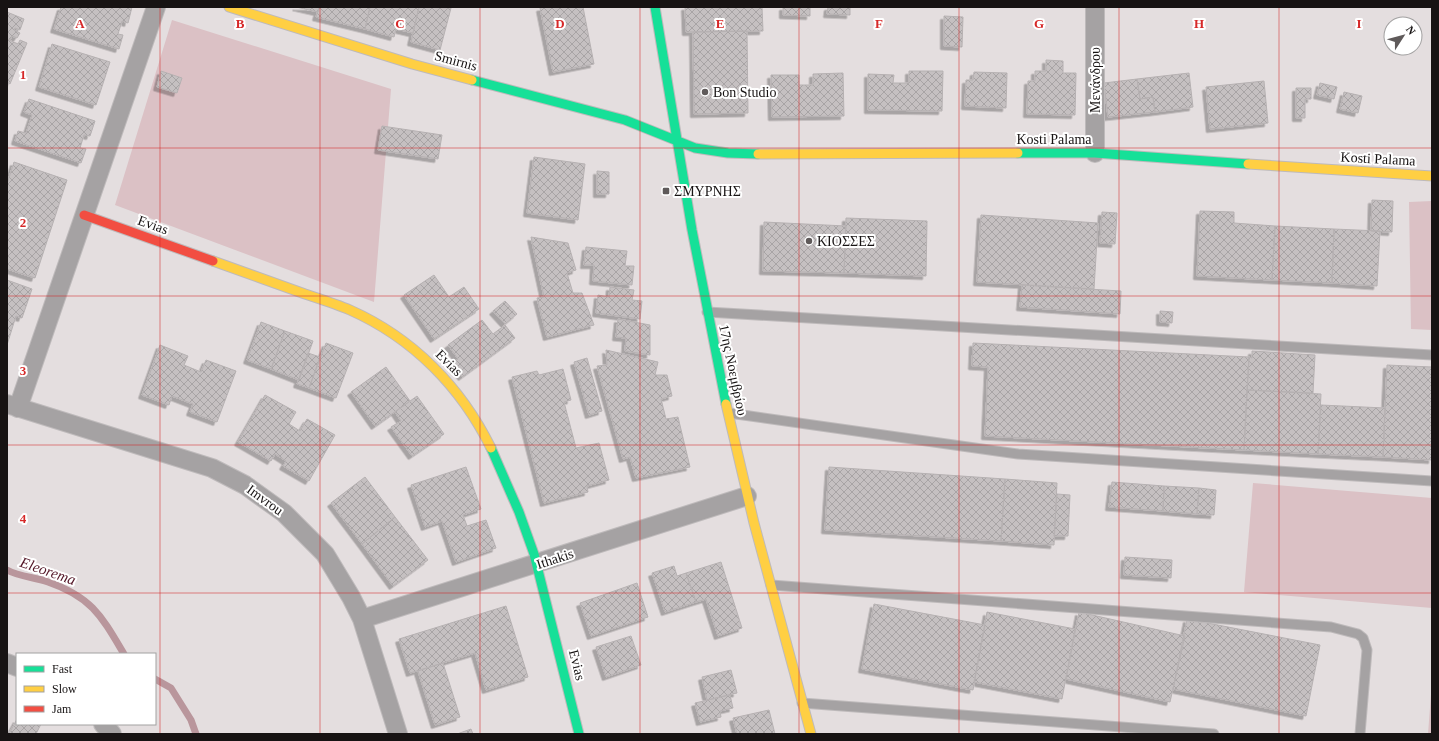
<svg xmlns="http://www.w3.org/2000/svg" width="1439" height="741" font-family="'Times New Roman',serif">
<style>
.grass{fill:#dbc1c5}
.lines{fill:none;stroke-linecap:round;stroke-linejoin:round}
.stream{stroke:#b9969c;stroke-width:7}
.building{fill:url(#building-cross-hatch);stroke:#b6b1b2;filter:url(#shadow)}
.lane-casing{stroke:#bebabb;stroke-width:11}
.street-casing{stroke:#bebabb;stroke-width:20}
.fast-casing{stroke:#bebabb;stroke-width:11}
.slow-casing{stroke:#bebabb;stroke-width:11}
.jam-casing{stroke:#bebabb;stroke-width:11}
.lane{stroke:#a5a2a3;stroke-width:9}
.street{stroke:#a5a2a3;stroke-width:18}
.fast{stroke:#16e098;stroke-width:9}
.slow{stroke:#ffcf43;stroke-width:9}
.jam{stroke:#f24e42;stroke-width:9}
.grid{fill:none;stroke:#d62828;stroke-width:1;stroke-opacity:0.55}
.poi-dot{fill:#5f5a5a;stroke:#fff;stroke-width:1.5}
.labels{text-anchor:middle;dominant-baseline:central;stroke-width:4;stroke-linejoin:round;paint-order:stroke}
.street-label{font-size:14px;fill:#171313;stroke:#fff}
.poi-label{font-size:14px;fill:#171313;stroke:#fff;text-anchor:start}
.water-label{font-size:15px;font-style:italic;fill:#531627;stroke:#fff}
.grid-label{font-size:13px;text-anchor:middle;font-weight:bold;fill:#d62828;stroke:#fff;stroke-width:4;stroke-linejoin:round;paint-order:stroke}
</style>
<defs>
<pattern id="building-cross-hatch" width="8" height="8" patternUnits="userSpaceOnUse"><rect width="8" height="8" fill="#c5c0c1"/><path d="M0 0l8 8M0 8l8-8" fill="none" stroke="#a8a4a5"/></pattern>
<filter id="shadow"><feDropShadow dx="-3.5" dy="3.5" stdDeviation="0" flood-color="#0004"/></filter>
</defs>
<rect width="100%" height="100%" fill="#e4dedf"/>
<path class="grass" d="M172 20 391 89 374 302 115 205Z
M1432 201V330L1411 329 1409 202Z
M1253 483 1432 498V608L1244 592Z
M1432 681V734H1428Z"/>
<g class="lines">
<path class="stream" d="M7 570C20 577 34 577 48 582 92 597 102 617 124 654
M155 679 171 688 191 720 196 734"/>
</g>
<path class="building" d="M61 7H132L128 23 122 21 118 34 123 35 119 49 54 29Z
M296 7H319L318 12Z
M319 7H370L365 29 316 17Z
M370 7H419L413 33 396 29 394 37 365 29Z
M419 7 451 8 440 50 411 42Z
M547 7H583L594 64 553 72 540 8Z
M685 7H762L763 31 686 32Z
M783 7H810V16L783 15Z
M828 7H850V15L827 14Z
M7 12 24 19 20 30 15 28 14 30 20 33 17 38 12 36 10 40 7 39Z
M944 16 963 17 962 47 944 46Z
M747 31 748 113 694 114 693 32Z
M7 39 18 44 20 40 27 43 10 84 7 82Z
M52 44 110 62 96 105 39 87Z
M1046 60 1063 61V73H1076L1075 115 1027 114 1028 81H1035V71H1046Z
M161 71 182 78 177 93 157 87Z
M909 71H943L942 111 868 110V74L894 75 893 83H909Z
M974 72 1007 73 1006 108 965 106 966 80H973Z
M843 73 844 116 772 117 771 75H799V85H813V74Z
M1189 73 1193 107 1155 112 1153 97 1140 99 1137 79Z
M1137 79 1140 99 1153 97 1155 112 1108 117 1104 83Z
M1264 81 1268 123 1210 129 1206 87Z
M1320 83 1337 87 1334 99 1317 95Z
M1296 88H1311V99H1305V118H1296Z
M1344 92 1362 96 1358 113 1340 109Z
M29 99 95 121 90 136 84 135 80 148 86 149 81 163 15 141 18 131 26 133 32 115 24 112Z
M382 126 442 135 438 159 378 150Z
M534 157 585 164 578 220 527 213Z
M14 162 67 180 35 278 7 269V184Z
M597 171 609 172V194H597Z
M1372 200 1393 201 1392 232 1371 231Z
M1200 211 1234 212V223L1275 226 1272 280 1197 276Z
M1102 212 1117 213 1115 244 1100 243Z
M981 215 1098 223 1094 289 977 282Z
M846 218 927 221 926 276 844 273Z
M764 222 846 226 844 273 763 271Z
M1275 226 1334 229 1332 283 1272 280Z
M1334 229 1380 231 1377 286 1332 283Z
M531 237 568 243 576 270 567 273 573 293H582L594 325 547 337 537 298 544 297Z
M586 247 627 251 625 266H634L632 285 593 281 594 265H584Z
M434 275 449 297 464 287 479 309 434 339 404 295Z
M7 280 32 289 22 318 16 316 7 345Z
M1022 285 1121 291 1120 314 1020 307Z
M610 287 634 290 632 300 642 301 640 319 596 313 598 295 609 297Z
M505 301 517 314 505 324 493 311Z
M1160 311 1173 312 1172 323 1160 322Z
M618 319 650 325V355L625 351 626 338 616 337Z
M482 320 493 334 505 325 515 338 462 377 452 363 458 359 448 345Z
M261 322 285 331 271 369 247 360Z
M285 331 313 341 299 380 271 369Z
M326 343 353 353 336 398 309 388Z
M973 343 1249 357 1244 450 985 436 988 367 972 366Z
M160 345 188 356 184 365 201 372 206 360 236 371 217 422 190 412 193 404 172 396 169 405 142 395Z
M606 350 658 362 655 375H667L672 396 661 399 666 419 678 417 690 467 636 478 630 457 623 459 597 366 607 365Z
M1252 351 1315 355 1313 393 1247 390 1249 357 1252 358Z
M308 353 320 357 309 388 297 384Z
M587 358 602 411 589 415 574 362Z
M1387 365 1432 367V460L1383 457Z
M386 367 410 401 375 426 351 392Z
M563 369 571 400 564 402 576 448 599 443 609 480 587 486 588 492 544 503 512 377 537 371 539 375Z
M1247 390 1321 394 1318 454 1244 450Z
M265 395 296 412 289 424 300 431 307 419 335 435 309 481 283 466 286 461 275 454 271 461 238 442Z
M417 396 444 434 412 456 391 427 401 421 395 412Z
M1321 405 1385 408 1383 457 1318 454Z
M466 467 481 509 463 515 467 526 486 520 496 548 456 562 442 521 425 527 411 485Z
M829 467 1005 479 1001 541 825 530Z
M365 477 395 517 362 544 331 503Z
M1005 479 1057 483 1054 545 1001 541Z
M1112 482 1164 486 1163 511 1109 507Z
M1164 486 1199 488 1197 514 1163 511Z
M1199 488 1216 490 1214 515 1197 514Z
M1057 494 1070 495 1068 536H1054Z
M395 517 428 560 393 586 362 544Z
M1125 557 1172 560 1171 578 1124 575Z
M721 562 742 628 718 636 706 599 696 602 686 573Z
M674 566 677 576 686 573 696 602 665 612 652 573Z
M637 583 648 617 591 636 580 603Z
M874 604 985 625 973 690 862 669Z
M506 606 528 677 486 690 475 653 410 673 399 639Z
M987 612 1075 629 1062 699 974 682Z
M1079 612 1185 636 1170 702 1066 679Z
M1187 619 1320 645 1306 716 1173 689Z
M631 636 641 665 606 677 596 647Z
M443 663 460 717 435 725 418 671Z
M731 670 737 693 707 700 702 677Z
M730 695 733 708 720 711 721 717 700 722 695 703Z
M769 710 775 734H737L733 718Z
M17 719V724H41L36 734H9Z
M471 729 473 734H457Z"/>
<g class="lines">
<g class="lane-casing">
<path id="lane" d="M707 312 1432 355
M729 413 1018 454 1432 481
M771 585 1331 627 1358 634 1363 638 1367 650 1360 734
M802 703 1214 734"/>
</g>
<g class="street-casing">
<path id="street" d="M1095 153V7
M7 404 212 468 245 485 284 513 325 554 351 597 362 619 398 734
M18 408 156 7
M362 619 747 496
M7 663 17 667
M103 724 112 734"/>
</g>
<g class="fast-casing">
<path id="fast" d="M655 7 692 230 726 404
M472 80 625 120 695 148 728 153 758 154
M1018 153H1095L1248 164
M491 448 519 512 534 554 579 734"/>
</g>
<g class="slow-casing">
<path id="slow" d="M229 7 412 64 472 80
M758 154 1018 153
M1248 164 1432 176
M213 261C244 272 274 283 305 294 320 299 336 304 350 310 413 338 461 387 491 448
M726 404 754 523 811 734"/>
</g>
<g class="jam-casing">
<path id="jam" d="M84 215 213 261"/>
</g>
<use href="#lane" class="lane"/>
<use href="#street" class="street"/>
<use href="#fast" class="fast"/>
<use href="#slow" class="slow"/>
<use href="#jam" class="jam"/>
</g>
<path class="grid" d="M160 7V734M320 7V734M480 7V734M640 7V734M799 7V734M959 7V734M1119 7V734M1279 7V734M7 148H1432M7 296H1432M7 445H1432M7 593H1432"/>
<g class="poi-dot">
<circle cx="705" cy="92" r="4"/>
<rect x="662" y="187" width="8" height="8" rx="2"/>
<circle cx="809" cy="241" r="4"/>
</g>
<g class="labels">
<g class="street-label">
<text transform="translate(456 61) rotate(15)">Smirnis</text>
<text transform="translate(1095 80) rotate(-90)">Μενάνδρου</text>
<text x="1054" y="139">Kosti Palama</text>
<text transform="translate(1378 159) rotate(3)">Kosti Palama</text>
<text transform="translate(153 225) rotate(20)">Evias</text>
<text transform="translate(449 363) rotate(45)">Evias</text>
<text transform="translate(733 370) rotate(78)">17ης Νοεμβρίου</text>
<text transform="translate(265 500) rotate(36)">Imvrou</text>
<text transform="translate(555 559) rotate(-18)">Ithakis</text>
<text transform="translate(577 665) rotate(76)">Evias</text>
</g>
<g class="poi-label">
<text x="713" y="92">Bon Studio</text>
<text x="674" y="191">ΣΜΥΡΝΗΣ</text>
<text x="817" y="241">ΚΙΟΣΣΕΣ</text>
</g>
<g class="water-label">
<text transform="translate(48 571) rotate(19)">Eleorema</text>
</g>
</g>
<g class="grid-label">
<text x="80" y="28">A</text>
<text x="240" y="28">B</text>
<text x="400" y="28">C</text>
<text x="560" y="28">D</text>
<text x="720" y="28">E</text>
<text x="879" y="28">F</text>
<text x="1039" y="28">G</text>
<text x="1199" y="28">H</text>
<text x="1359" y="28">I</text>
<text x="23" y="79">1</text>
<text x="23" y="227">2</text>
<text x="23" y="375">3</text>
<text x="23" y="523">4</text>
</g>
<rect width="1439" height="741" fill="none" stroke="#171313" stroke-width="16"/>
<rect x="16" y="653" width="140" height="72" fill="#ffffff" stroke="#a2a1a1"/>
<rect x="24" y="666" width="20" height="6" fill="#16e098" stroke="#a2a1a1"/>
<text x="52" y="673" font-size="12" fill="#171313">Fast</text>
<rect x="24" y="686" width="20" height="6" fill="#ffcf43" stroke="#a2a1a1"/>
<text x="52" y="693" font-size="12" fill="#171313">Slow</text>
<rect x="24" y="706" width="20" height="6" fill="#f24e42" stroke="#a2a1a1"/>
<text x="52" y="713" font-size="12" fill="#171313">Jam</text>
<g transform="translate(1403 36) rotate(54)"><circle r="19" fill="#ffffff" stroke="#a2a1a1"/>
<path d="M0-3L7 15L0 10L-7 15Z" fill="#5f5a5a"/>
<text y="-6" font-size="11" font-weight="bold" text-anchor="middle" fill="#171313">N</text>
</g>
</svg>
